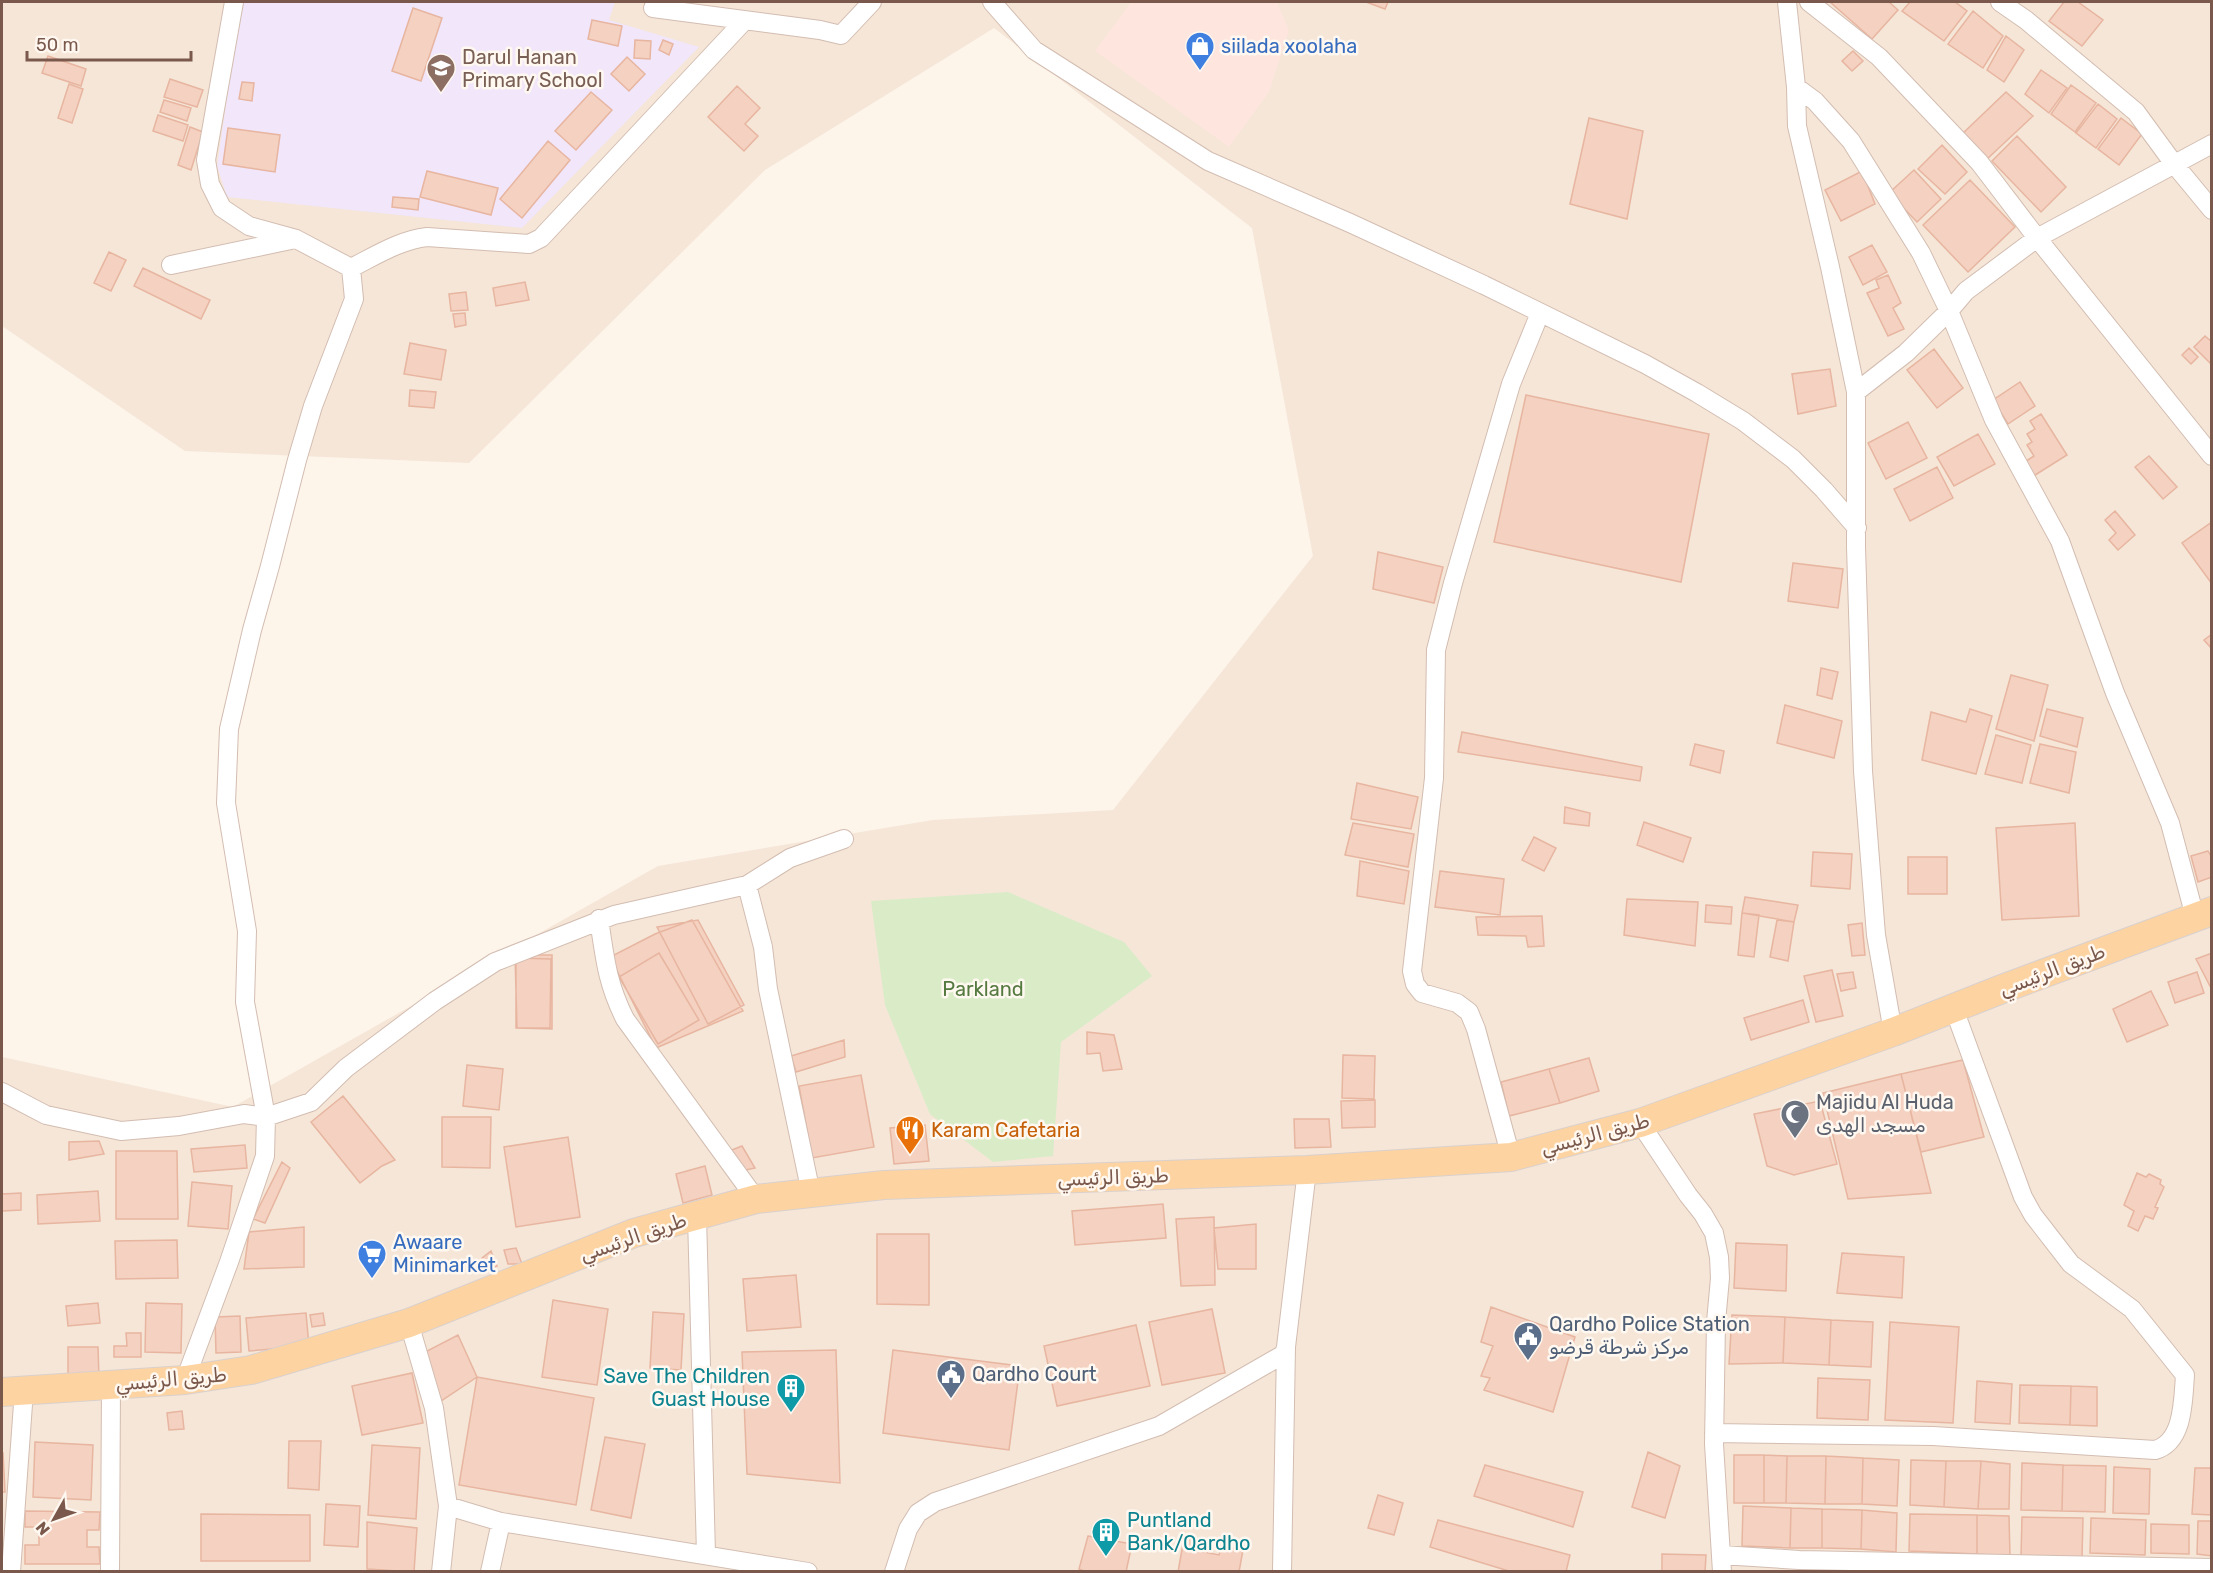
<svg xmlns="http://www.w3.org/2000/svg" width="2213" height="1573" font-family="Rubik,'Noto Naskh Arabic',sans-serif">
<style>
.residential{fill:#f5e6d8}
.commercial{fill:#fee5dd}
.education{fill:#f1e6fa}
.green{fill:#d9ecc7}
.building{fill:#f4d1c0;stroke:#e7b5a0;stroke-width:1.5}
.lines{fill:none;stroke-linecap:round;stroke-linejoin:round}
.minor-casing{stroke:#d3bdb1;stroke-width:20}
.primary-casing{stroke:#dad0cd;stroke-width:30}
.minor{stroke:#fff;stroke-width:18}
.primary{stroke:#fdd4a1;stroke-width:28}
.labels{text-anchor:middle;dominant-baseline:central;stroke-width:5;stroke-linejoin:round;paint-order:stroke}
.shop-label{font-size:20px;fill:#366cbe;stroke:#fff8f1;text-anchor:start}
.education-label{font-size:20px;fill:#785e54;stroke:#fff8f1;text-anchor:start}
.street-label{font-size:20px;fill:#7a584b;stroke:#fff8f1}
.park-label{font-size:20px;fill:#557a40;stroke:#fff8f1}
.worship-label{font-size:20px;fill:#5b616d;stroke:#fff8f1;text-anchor:start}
.food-label{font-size:20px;fill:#c56008;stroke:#fff8f1;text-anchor:start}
.service-label{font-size:20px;fill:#4e5e75;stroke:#fff8f1;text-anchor:start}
.culture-label{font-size:20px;fill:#0d838f;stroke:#fff8f1;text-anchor:end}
</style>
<rect width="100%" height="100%" fill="#fdf4ea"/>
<path class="residential" d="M2 2H2211V1571L2 1572V1057L233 1107 658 866 933 820 1113 810 1313 556 1252 228 994 28 765 170 469 463 185 451 2 326Z"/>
<path class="commercial" d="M1131 2H1277L1289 30 1269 92 1229 147 1095 51Z"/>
<path class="education" d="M241 2H615L609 20 699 47 522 228 227 197 217 166Z"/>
<path class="green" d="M1008 892 1124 942 1152 976 1061 1042 1053 1156 993 1162 930 1114 885 1005 871 901Z"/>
<path class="building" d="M1366 2H1388L1385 9Z
M1830 2H1889L1898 10 1872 39Z
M1910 2H1955L1967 11 1944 41 1902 11Z
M2064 2H2078L2103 20 2082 46 2049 21Z
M413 8 442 18 421 81 392 71Z
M1973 11 2003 36 1983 68 1948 44Z
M592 20 622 26 618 46 588 39Z
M2006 36 2024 50 2004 82 1987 70Z
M635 40 651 41 650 59 634 58Z
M663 40 673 44 669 55 659 50Z
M1853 51 1863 61 1852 71 1842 61Z
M48 56 86 69 81 86 42 73Z
M627 57 645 74 629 91 611 74Z
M2041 70 2067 88 2049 113 2025 94Z
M170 79 203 90 197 107 164 97Z
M242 82 254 83 252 101 239 99Z
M69 84 83 89 72 123 58 118Z
M2071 85 2096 103 2075 132 2051 114Z
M737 86 760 108 745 124 758 136 744 151 708 117Z
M591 92 612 110 576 150 555 131Z
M2006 92 2033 116 1985 161 1960 136Z
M164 100 191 108 187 121 160 112Z
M2098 104 2117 119 2096 148 2076 133Z
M158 115 188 125 183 141 153 131Z
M1589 118 1643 131 1627 219 1570 204Z
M2121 118 2142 134 2119 165 2098 149Z
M190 127 203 132 191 170 178 165Z
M228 128 280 135 275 172 223 164Z
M2017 136 2066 187 2041 212 1992 161Z
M548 141 570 160 522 218 500 199Z
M1942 145 1967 172 1945 194 1918 169Z
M1914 170 1941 199 1917 222 1889 193Z
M427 171 498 188 491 215 420 197Z
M1862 171 1875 204 1841 221 1825 190Z
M1970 180 2015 227 1968 272 1923 225Z
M393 197 419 199 418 210 392 207Z
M1872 245 1887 272 1863 285 1849 257Z
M109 252 126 260 111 291 94 283Z
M143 268 210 300 201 319 134 286Z
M1888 275 1901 303 1893 308 1904 329 1888 336 1867 293 1879 288 1876 280Z
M525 282 529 300 496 306 493 288Z
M466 292 468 310 451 311 449 294Z
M465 313 466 325 455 327 453 314Z
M2205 336 2212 342V365L2194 347Z
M410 343 446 350 441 380 404 374Z
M2189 348 2198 357 2191 364 2182 355Z
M1934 349 1963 388 1937 408 1907 370Z
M1830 369 1836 406 1798 414 1792 374Z
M2020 382 2035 406 2008 424 1993 400Z
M410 390 436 392 434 408 409 406Z
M1526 395 1709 434 1681 582 1494 542Z
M2041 414 2067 455 2032 477 2023 463 2034 456 2027 445 2032 442 2027 434 2035 429 2030 421Z
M1908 422 1927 458 1886 479 1868 443Z
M1978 434 1995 464 1954 486 1937 457Z
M2149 456 2177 487 2163 499 2135 467Z
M1937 467 1953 498 1910 521 1894 489Z
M2115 511 2135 535 2118 550 2109 540 2116 533 2105 520Z
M2212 522V584L2182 543Z
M1378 552 1443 567 1434 603 1373 589Z
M1793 563 1843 569 1838 608 1788 601Z
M2212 634V649L2204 640Z
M1821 668 1838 672 1832 699 1817 695Z
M2011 675 2048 685 2034 741 1996 729Z
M1785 705 1842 721 1834 758 1777 743Z
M1970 709 1992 716 1976 774 1922 760 1931 712 1966 722Z
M2047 709 2083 718 2077 747 2040 736Z
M1462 732 1642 767 1640 781 1458 752Z
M1996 735 2031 745 2022 783 1985 774Z
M1695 744 1724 751 1720 773 1690 765Z
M2040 744 2076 752 2069 793 2030 783Z
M1357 783 1418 797 1411 829 1351 819Z
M1565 807 1590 813 1589 826 1564 823Z
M1644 822 1691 838 1683 862 1637 845Z
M1353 823 1414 834 1408 867 1345 855Z
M2075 823 2079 916 2002 920 1996 828Z
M1534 837 1556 848 1544 871 1522 860Z
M2208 851 2212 858V877L2198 882 2191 856Z
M1813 852 1852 854 1850 889 1811 886Z
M1908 857H1947V894H1908Z
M1360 861 1409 871 1404 904 1357 896Z
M1440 871 1504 879 1500 915 1435 907Z
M1745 897 1798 905 1794 922 1742 913Z
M1627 899 1698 902 1695 946 1624 935Z
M1706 905 1732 907 1731 924 1705 922Z
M1742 913 1759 915 1754 957 1738 955Z
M1542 916 1544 946 1528 947 1526 936 1478 935 1476 917Z
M692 920 743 1011 656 1048 610 957 655 934Z
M698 920 744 1005 708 1024 657 927Z
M1777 920 1794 922 1788 961 1770 957Z
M1862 923 1865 955 1852 956 1848 925Z
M659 953 699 1020 658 1044 619 977Z
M2212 953V988H2211L2196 959Z
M515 955H552V1029L517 1028Z
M516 958 551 959 550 1028H516Z
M1832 970 1843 1016 1816 1022 1804 976Z
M1853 972 1856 988 1841 991 1837 974Z
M2197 972 2204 993 2175 1003 2168 982Z
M2151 991 2168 1025 2127 1042 2113 1009Z
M1803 1000 1809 1022 1751 1040 1744 1018Z
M1087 1032 1114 1035 1122 1069 1103 1071 1100 1053 1087 1054Z
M844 1040 845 1057 796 1072 791 1056Z
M1343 1055 1375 1056 1374 1099 1342 1098Z
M1589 1058 1599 1091 1560 1103 1549 1069Z
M1963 1060 1984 1137 1921 1152 1901 1074Z
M467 1065 503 1069 499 1110 463 1106Z
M1549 1069 1560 1103 1509 1116 1501 1082Z
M1901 1074 1931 1193 1848 1199 1823 1093Z
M861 1075 874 1147 812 1158 799 1086Z
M343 1096 395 1160 382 1166 360 1183 311 1122Z
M1375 1100V1127L1342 1128 1341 1101Z
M1820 1101 1837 1164 1794 1175 1767 1166 1754 1114Z
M442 1117H491L490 1168 442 1167Z
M1294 1119H1329L1331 1147 1295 1148Z
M925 1125 929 1161 894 1164 890 1128Z
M568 1137 580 1217 516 1227 504 1147Z
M99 1141 104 1154 69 1160V1142Z
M245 1145 247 1168 194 1172 191 1149Z
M742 1146 755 1168 737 1172 724 1153Z
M116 1151H177L178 1219H116Z
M282 1162 290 1168 265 1223 253 1219Z
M705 1166 712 1195 683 1203 676 1174Z
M2137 1173 2146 1177 2149 1174 2161 1180 2160 1184 2164 1187 2155 1207 2158 1208 2153 1219 2145 1216 2138 1231 2128 1226 2134 1211 2124 1205Z
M192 1182 232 1186 228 1229 188 1226Z
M98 1191 100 1221 38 1224 37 1195Z
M21 1193V1210L2 1211V1194Z
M1163 1204 1166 1238 1075 1245 1072 1211Z
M1214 1217 1215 1285 1181 1286 1176 1219Z
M1256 1224V1269H1218L1214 1228Z
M304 1227V1267L244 1269 249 1232Z
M877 1234H929V1305L877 1304Z
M177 1240 178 1278 116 1279 115 1241Z
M1736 1243 1787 1245 1786 1291 1734 1288Z
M516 1248 522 1264H508L504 1250Z
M491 1251 497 1266 486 1270 482 1258Z
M1842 1253 1904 1257 1902 1298 1837 1293Z
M796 1275 801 1327 747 1331 743 1279Z
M553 1300 608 1309 597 1385 542 1377Z
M98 1303 100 1323 68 1326 66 1306Z
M146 1303 182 1304 181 1353 145 1352Z
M1491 1307 1575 1337 1553 1412 1484 1390 1490 1378 1481 1376 1493 1346 1481 1342Z
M1212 1309 1225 1373 1162 1385 1149 1322Z
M653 1312 684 1314 681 1370 650 1368Z
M306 1313 309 1346 249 1351 246 1318Z
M323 1313 325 1325 312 1327 310 1315Z
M1732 1315 1785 1317 1783 1363 1729 1364Z
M240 1316 241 1352 216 1353 215 1317Z
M1785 1317 1831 1320 1829 1365 1783 1363Z
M1831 1320 1873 1322 1871 1367 1829 1365Z
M1890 1322 1959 1327 1953 1423 1885 1420Z
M1136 1325 1150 1386 1057 1406 1044 1346Z
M126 1333H141V1357H114V1346H127Z
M458 1335 477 1377 441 1401 425 1352Z
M68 1347H98L99 1378 68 1379Z
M836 1350 840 1483 747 1474 742 1352Z
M893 1350 1020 1366 1009 1450 883 1433Z
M412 1373 423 1423 362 1435 352 1386Z
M477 1377 594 1398 576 1505 459 1485Z
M1818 1378 1870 1380 1868 1420 1817 1418Z
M1977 1381 2012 1384 2010 1424 1975 1422Z
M2020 1385 2071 1386 2070 1425 2019 1423Z
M2071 1386 2097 1387V1426L2070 1425Z
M182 1411 184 1429 169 1430 167 1413Z
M605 1437 645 1444 631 1518 591 1510Z
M289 1441H321L319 1490 288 1488Z
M35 1442 93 1445 91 1500 33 1497Z
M372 1445 420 1448 416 1519 368 1515Z
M1648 1452 1680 1466 1665 1518 1632 1507Z
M2 1453H3L5 1492H2Z
M1734 1455H1764V1503H1734Z
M1764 1455 1787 1456 1786 1503H1764Z
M1787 1456H1826L1825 1504 1786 1503Z
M1826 1456 1863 1458 1862 1504H1825Z
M1863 1458 1899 1460 1897 1506 1862 1504Z
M1911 1460 1946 1461 1944 1507 1910 1505Z
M1946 1461H1981L1978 1509 1944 1507Z
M1981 1461 2010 1464 2009 1509H1978Z
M2022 1463 2063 1465 2062 1511 2021 1510Z
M1485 1465 1583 1492 1573 1527 1474 1496Z
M2063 1465 2106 1466 2105 1512 2062 1511Z
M2114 1467 2150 1469 2149 1514 2113 1513Z
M2195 1468H2212V1515L2192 1514Z
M1378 1495 1403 1503 1394 1535 1368 1528Z
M326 1504 360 1506 358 1547 324 1545Z
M1743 1506 1791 1508 1790 1548 1742 1546Z
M1791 1508 1822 1509V1548H1790Z
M1822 1509 1862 1510 1861 1549 1822 1548Z
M1862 1510 1897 1513 1896 1552 1861 1549Z
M25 1511 100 1512 99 1530H87V1547H99L100 1564H25V1545H39V1527H25Z
M201 1514 310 1515V1561H201Z
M1910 1514 1977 1515V1554L1909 1551Z
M1977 1515 2009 1516 2010 1557 1977 1554Z
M2022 1517 2083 1518 2082 1558 2021 1556Z
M2091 1518 2146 1520 2145 1555 2090 1553Z
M1438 1520 1570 1555 1566 1572H1512L1430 1547Z
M2198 1521H2212V1556L2197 1554Z
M367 1522 417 1528 414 1572 367 1569Z
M2151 1524 2189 1525V1554L2151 1553Z
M1088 1536 1132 1544 1126 1572H1087L1079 1569Z
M1184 1538 1199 1541 1198 1551 1219 1555 1222 1546 1243 1550 1239 1572H1178Z
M1662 1554 1706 1555 1705 1572H1662Z"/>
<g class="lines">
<g class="minor-casing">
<path id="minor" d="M992 2 1034 50 1208 161 1350 223 1484 285 1645 364 1697 393 1743 421 1793 459 1824 490 1857 528
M1787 2 1796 87 1797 126 1830 267 1856 392V547L1863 771 1876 935 1893 1032
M1809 2 1879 57 1979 162 2037 238 2212 456
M2000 2 2026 20 2136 112 2174 164 2212 210
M653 8 820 30 841 35 872 2
M1796 87 1815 101 1851 141 1921 253 1949 311 1994 420 2060 541 2115 693 2170 823 2195 917
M171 265 291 240
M351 268C375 256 400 240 427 237L529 244 541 238 745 20
M1856 392 1906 353 1949 311 1966 291 2037 238 2212 144
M747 885 763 947 768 989 811 1193
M599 919C605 959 607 983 625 1019L756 1199
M2 1092 46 1115 121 1131 179 1126 244 1114 266 1117 245 1002 247 931 226 803 229 729 252 630 270 566 297 460 313 406 354 299 351 268 296 239 249 226 222 208 210 184 206 160 234 2
M1640 1123 1688 1195 1703 1214 1714 1233 1719 1257 1720 1278 1716 1322 1714 1444 1722 1572
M1511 1157 1476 1029 1469 1012 1457 1003 1422 993 1415 984 1412 971 1434 778 1436 650 1453 583 1511 384 1540 313
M697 1216 706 1554
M409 1323 434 1408 448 1506 441 1572
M185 1380 229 1262 265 1156 266 1117 311 1102 346 1068 435 1001 495 962 614 915 747 885 790 858 844 839
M1714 1433 1933 1436 2155 1450C2184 1442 2183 1400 2185 1375L2132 1309 2071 1264 2033 1215 2023 1197 1954 1009
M448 1506 501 1522 808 1572
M1722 1555 1799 1560 2212 1568
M11 1572 24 1390
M110 1572 111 1384
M490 1572 501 1522
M894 1572 908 1529 918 1513 935 1502 1159 1426 1284 1354 1286 1347
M1282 1572 1286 1347 1307 1170"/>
</g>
<g class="primary-casing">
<path id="primary" d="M2 1392 185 1380 251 1370 409 1323 634 1233 756 1199 884 1185 1307 1170 1511 1157 1640 1123 1893 1032 2002 989 2212 911"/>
</g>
<use href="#minor" class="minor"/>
<use href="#primary" class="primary"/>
</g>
<defs>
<g id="shop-pin" transform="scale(1.5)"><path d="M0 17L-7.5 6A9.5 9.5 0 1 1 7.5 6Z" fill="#3f7fe0" stroke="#fff8f1"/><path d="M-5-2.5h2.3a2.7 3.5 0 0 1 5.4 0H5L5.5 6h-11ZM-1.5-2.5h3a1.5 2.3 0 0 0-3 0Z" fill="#fff"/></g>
<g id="school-pin" transform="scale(1.5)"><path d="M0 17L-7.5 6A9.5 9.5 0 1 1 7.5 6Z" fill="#8d6e63" stroke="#fff8f1"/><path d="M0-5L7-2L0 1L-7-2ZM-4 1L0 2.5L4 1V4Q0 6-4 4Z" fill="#fff"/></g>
<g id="mosque-pin" transform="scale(1.5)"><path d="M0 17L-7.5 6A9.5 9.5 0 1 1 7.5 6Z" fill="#6b7280" stroke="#fff8f1"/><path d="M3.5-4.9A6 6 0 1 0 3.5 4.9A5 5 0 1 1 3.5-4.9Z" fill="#fff"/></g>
<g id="restaurant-pin" transform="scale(1.5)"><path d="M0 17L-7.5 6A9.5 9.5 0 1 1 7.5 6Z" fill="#e8710a" stroke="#fff8f1"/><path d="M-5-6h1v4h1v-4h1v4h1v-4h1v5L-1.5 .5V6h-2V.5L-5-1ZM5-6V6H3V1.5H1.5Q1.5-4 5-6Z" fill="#fff"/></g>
<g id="supermarket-pin" transform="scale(1.5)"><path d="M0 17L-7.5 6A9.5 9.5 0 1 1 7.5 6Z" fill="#3f7fe0" stroke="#fff8f1"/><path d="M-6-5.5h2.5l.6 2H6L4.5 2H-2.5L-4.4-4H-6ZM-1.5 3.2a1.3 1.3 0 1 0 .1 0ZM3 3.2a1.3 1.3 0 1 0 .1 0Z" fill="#fff"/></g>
<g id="civic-pin" transform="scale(1.5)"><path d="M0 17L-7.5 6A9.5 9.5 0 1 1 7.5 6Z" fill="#5c6f8a" stroke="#fff8f1"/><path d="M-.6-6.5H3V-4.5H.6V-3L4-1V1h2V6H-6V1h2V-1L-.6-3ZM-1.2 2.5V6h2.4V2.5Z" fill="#fff"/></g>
<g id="building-pin" transform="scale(1.5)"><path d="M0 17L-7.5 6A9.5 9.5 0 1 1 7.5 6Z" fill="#0f9aa8" stroke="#fff8f1"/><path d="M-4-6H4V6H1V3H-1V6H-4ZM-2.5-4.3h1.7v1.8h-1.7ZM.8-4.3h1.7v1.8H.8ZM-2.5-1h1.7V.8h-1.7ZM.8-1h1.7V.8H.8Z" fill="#fff"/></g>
</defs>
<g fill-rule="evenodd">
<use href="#shop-pin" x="1200" y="46"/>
<use href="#school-pin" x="441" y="68"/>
<use href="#mosque-pin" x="1795" y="1114"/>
<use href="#restaurant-pin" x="910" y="1130"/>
<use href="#supermarket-pin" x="372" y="1254"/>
<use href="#civic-pin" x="1528" y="1336"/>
<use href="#civic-pin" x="951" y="1374"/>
<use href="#building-pin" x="791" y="1388"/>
<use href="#building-pin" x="1106" y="1532"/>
</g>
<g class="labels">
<g class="shop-label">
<text x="1221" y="46">siilada xoolaha</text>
<text x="393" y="1242">Awaare<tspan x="393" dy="23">Minimarket</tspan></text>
</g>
<g class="education-label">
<text x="462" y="57">Darul Hanan<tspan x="462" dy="23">Primary School</tspan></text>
</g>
<g class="street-label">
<text transform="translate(2052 970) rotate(-21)">طريق الرئيسي</text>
<text transform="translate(1595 1134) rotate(-15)">طريق الرئيسي</text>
<text transform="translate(1113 1177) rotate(-2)">طريق الرئيسي</text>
<text transform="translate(633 1237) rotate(-19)">طريق الرئيسي</text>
<text transform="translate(171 1379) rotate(-5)">طريق الرئيسي</text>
</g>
<g class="park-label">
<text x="983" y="989">Parkland</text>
</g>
<g class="worship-label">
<text x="1816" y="1102">Majidu Al Huda<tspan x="1816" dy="23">مسجد الهدى</tspan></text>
</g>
<g class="food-label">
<text x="931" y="1130">Karam Cafetaria</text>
</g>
<g class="service-label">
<text x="1549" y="1324">Qardho Police Station<tspan x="1549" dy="23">مركز شرطة قرضو</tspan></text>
<text x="972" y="1374">Qardho Court</text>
</g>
<g class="culture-label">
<text x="770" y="1376">Save The Children<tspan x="770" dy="23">Guast House</tspan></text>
<text x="1127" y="1520" text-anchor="start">Puntland<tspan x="1127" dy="23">Bank/Qardho</tspan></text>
</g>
</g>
<rect width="2213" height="1573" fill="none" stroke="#7a584b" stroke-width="6"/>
<g transform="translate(54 1519) rotate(230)" stroke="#fff8f1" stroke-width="4.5" paint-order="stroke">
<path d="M0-4.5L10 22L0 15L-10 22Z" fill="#7a584b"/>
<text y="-9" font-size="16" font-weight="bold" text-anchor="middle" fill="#7a584b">N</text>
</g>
<path d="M27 51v9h164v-9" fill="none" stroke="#7a584b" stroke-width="3"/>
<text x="36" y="51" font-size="18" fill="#7a584b" stroke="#fff8f1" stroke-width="4.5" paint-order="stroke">50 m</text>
</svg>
